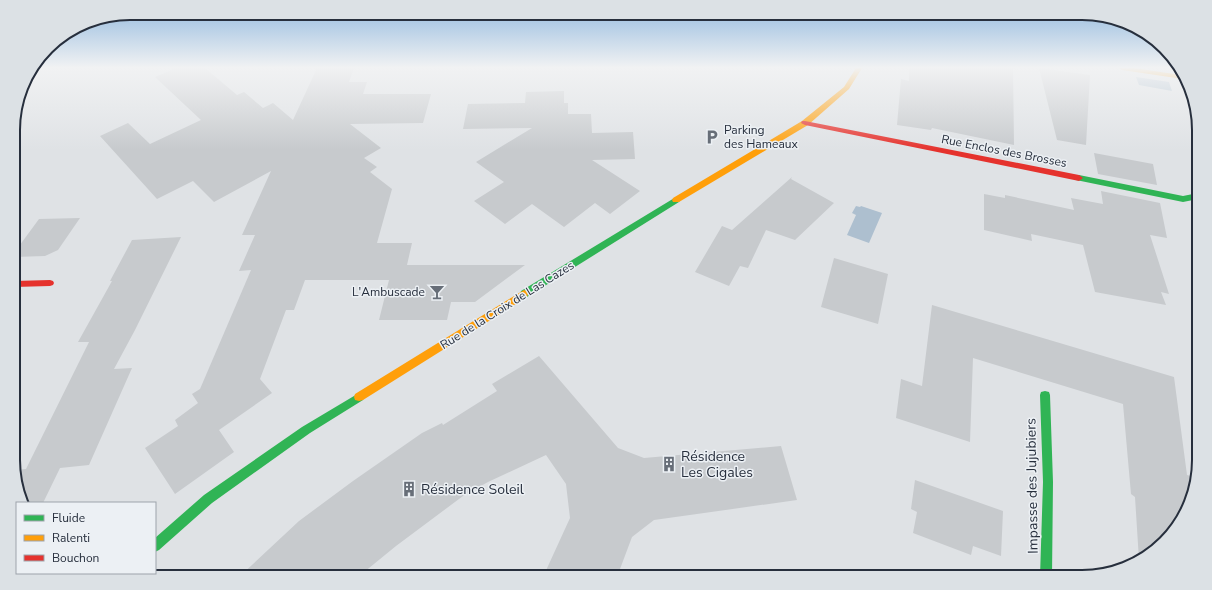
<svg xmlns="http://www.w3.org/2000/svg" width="1212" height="590" font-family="'Nunito Sans',sans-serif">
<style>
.water{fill:#adbfcf}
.building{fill:#c7cacd}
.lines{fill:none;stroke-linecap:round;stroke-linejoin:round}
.street-casing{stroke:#bec0c3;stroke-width:2}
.street{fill:#eef0f1;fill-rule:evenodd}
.fast{fill:#30b455;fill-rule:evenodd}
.slow{fill:#ff9f0a;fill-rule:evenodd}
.jam{fill:#e5322d;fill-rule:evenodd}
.labels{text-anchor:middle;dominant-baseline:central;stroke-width:3;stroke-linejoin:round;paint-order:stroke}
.poi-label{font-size:12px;fill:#272f3d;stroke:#ecf0f4;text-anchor:start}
.street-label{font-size:12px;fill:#272f3d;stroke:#ecf0f4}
.near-poi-label{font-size:14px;fill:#272f3d;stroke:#ecf0f4;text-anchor:start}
.near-street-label{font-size:14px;fill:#272f3d;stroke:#ecf0f4}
.rim{fill:none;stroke:#272f3d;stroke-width:2}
</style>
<rect width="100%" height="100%" fill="#dfe2e5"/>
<path class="water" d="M1136 77 1169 82 1172 91 1139 85Z
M856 206 860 207 861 206 882 213 869 243 847 235 856 215 852 213Z"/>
<path class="building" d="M176 68H205L237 95 244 92 263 108 273 103 293 120 317 68H354L349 82H367L363 94H431L423 123 350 124 381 148 364 158 377 167 370 172 392 189 377 243H412L407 265H525L475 302H451L447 320H379L389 280H305L294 310H286L260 379 272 393 219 430 234 452 175 494 145 448 178 426 175 420 198 403 192 394 200 389 251 270 239 271 255 235H242L271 171 214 202 193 181 157 199 100 136 128 123 150 144 201 120 155 77Z
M909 68H1013L1014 145 932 128 931 130 897 125 901 79 909 81Z
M1039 68 1090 75 1086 145 1057 140Z
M564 91V103H568V114H591L592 133 633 132 635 159 592 160 640 191 610 214 595 203 564 227 532 204 505 224 474 201 504 182 476 162 532 128 463 129 468 104 525 103 526 92Z
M1094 153 1153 164 1157 185 1098 174Z
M792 177 791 179 834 203 795 240 766 230 748 268 740 266 729 286 695 272 722 226 732 230Z
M1101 191 1160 203 1167 238 1150 235 1169 294 1161 292 1166 305 1095 292 1083 245 1031 234 1032 241 984 230V194L1005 198V195L1074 210 1071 198 1103 204Z
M80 218 58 250 45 256 14 257V253L39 219Z
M181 237 135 330 114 369 132 368 89 465 60 468 43 503H25L14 476V470L26 469 89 342H78L112 281H110L132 240Z
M834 258 888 274 878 324 821 307Z
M932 305 1174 377 1187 475 1195 477 1187 512 1147 557 1139 560 1135 497 1131 494 1123 404 973 358 970 442 896 418 901 379 922 386Z
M539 356 618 448 644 458 781 446 797 500 654 520 632 537 617 577H543L570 518 566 484 546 455 488 482 463 496 396 546 358 577H239L299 521 353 481 422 433 442 423 443 425 497 391 492 384Z
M915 480 1003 511 1001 556 973 546 971 555 913 533 917 512 911 509Z"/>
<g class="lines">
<g class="street-casing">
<path id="street" d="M113 573H143L141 577H130Z"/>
</g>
<use href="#street" class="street"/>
<path class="fast" d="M1079 175 1183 196 1198 193V199L1183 202 1076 180 1075 178Z
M676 197 679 198 680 200 679 202 527 297H521L520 294 521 291Z
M1045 391 1049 392 1050 395 1053 482 1052 577H1040L1043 482 1040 395 1041 392Z
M359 393 363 394 364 397 363 400 310 433 212 503 159 550 155 552V538L204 495 302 427Z"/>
<path class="slow" d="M856 68H862L849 89 808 125 679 202H673L672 200 673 198 802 121 844 87Z
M1119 68H1134L1181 75 1183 79 1122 70Z
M524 290 527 291 528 294 527 297 363 400 359 401 355 400 354 397 355 394Z"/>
<path class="jam" d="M802 121H805L1079 175 1083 178 1079 181 805 125 801 123Z
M50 280 53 281 54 283 53 285 50 286 14 287V281Z"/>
</g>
<linearGradient id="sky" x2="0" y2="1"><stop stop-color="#90b8de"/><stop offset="0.45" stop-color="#f1f2f3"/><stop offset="1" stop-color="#f1f2f3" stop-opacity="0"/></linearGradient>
<rect width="1212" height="150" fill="url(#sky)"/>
<defs>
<g id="parking-bare" transform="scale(1.2)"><path d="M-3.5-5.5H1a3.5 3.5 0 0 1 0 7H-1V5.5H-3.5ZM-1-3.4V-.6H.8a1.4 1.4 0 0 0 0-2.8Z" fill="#676e78" stroke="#ecf0f4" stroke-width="2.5" paint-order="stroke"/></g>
<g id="bar-bare" transform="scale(1.2)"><path d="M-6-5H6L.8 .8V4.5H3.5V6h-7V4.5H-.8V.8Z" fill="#676e78" stroke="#ecf0f4" stroke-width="2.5" paint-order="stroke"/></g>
<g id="building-bare" transform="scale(1.2)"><path d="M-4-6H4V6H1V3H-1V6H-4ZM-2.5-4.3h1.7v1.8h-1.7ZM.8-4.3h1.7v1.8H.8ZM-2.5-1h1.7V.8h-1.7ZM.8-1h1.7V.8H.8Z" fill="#676e78" stroke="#ecf0f4" stroke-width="2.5" paint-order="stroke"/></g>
</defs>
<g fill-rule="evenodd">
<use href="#parking-bare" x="712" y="137"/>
<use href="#bar-bare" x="437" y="292"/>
<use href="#building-bare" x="669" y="464"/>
<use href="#building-bare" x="409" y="489"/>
</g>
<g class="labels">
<g class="poi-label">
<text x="724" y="130">Parking<tspan x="724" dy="14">des Hameaux</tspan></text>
<text x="425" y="292" text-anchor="end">L'Ambuscade</text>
</g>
<g class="street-label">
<text transform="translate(1004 151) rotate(11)">Rue Enclos des Brosses</text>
<text transform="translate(507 305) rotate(-32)">Rue de la Croix de Las Cazes</text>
</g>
<g class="near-poi-label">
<text x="681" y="456">Résidence<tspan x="681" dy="16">Les Cigales</tspan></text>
<text x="421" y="489">Résidence Soleil</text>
</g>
<g class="near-street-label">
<text transform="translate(1032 486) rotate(-91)">Impasse des Jujubiers</text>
</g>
</g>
<path d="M0 0H1212V590H0ZM130 20H1082A110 110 0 0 1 1192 130V460A110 110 0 0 1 1082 570H130A110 110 0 0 1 20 460V130A110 110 0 0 1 130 20Z" fill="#dce1e5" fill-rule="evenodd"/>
<path class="rim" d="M130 20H1082A110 110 0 0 1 1192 130V460A110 110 0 0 1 1082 570H130A110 110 0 0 1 20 460V130A110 110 0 0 1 130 20Z"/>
<rect x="16" y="502" width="140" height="72" fill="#ecf0f4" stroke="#9da3ab"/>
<rect x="24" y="515" width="20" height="6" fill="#30b455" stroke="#9da3ab"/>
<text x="52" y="522" font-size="12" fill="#272f3d">Fluide</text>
<rect x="24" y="535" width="20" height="6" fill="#ff9f0a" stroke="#9da3ab"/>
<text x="52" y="542" font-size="12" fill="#272f3d">Ralenti</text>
<rect x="24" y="555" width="20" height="6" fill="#e5322d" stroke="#9da3ab"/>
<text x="52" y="562" font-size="12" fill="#272f3d">Bouchon</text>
</svg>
